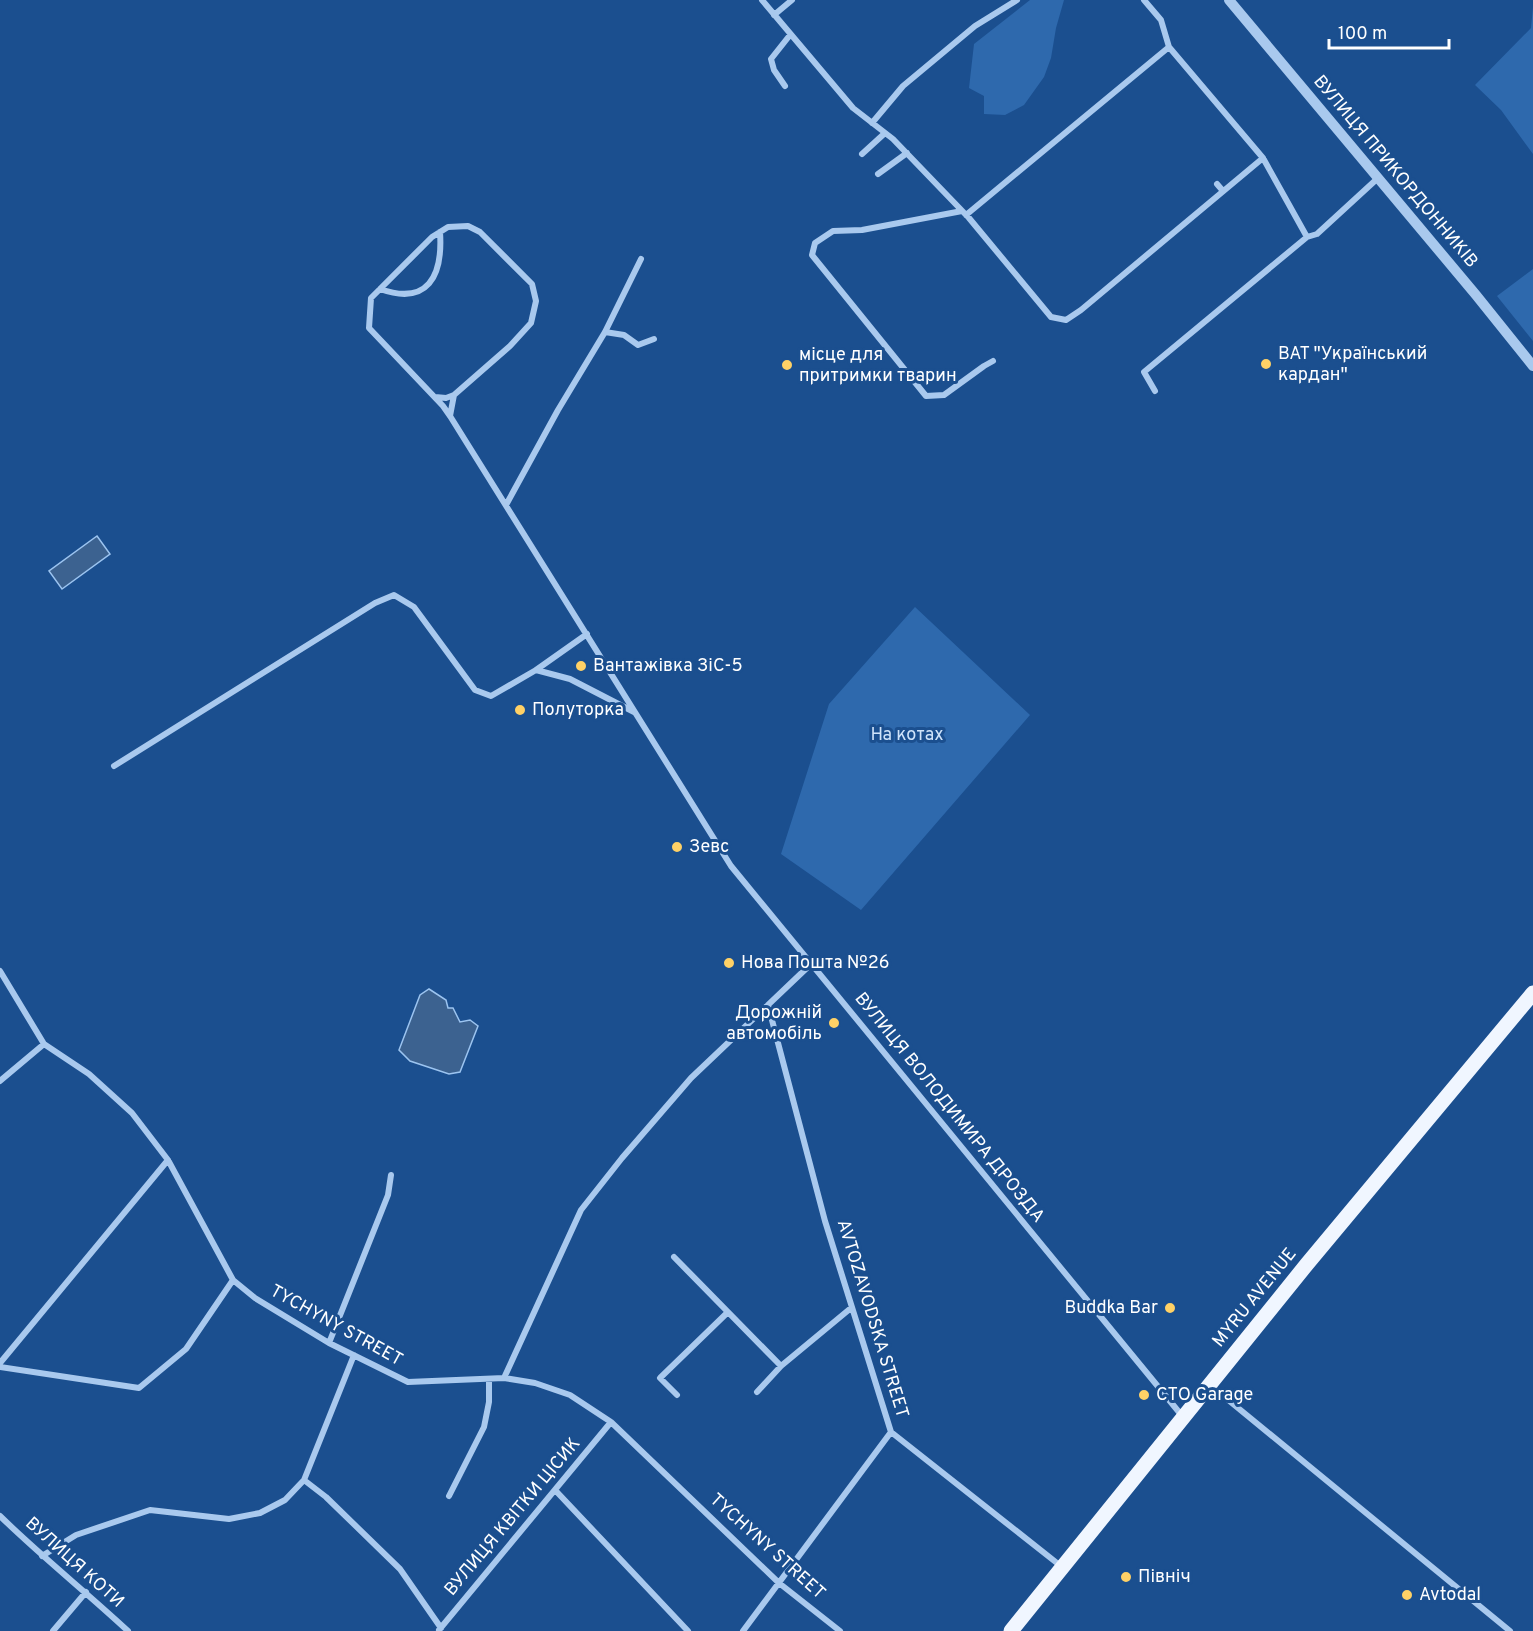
<svg xmlns="http://www.w3.org/2000/svg" width="1533" height="1631" viewBox="0 0 1533 1631" font-family="Overpass,sans-serif">
<style>
.green{fill:#2e69ad}
.water{fill:#3c6290;stroke:#9cc4f0;stroke-width:1.5}
.lines{fill:none;stroke-linecap:round;stroke-linejoin:round}
.minor{stroke:#a9c9ee;stroke-width:6}
.tertiary{stroke:#a9c9ee;stroke-width:10}
.primary{stroke:#f0f6ff;stroke-width:15}
.poi-dot{fill:#ffd166;stroke:#1b4f8f;stroke-width:2}
.labels{text-anchor:middle;dominant-baseline:central;stroke-width:6;stroke-linejoin:round;paint-order:stroke}
.street-label{font-size:18px;fill:#fff;stroke:#1b4f8f}
.poi-label{font-size:18px;fill:#fff;stroke:#1b4f8f;text-anchor:start}
.park-label{font-size:18px;fill:#cfe3fa;stroke:#1b4f8f}
</style>
<rect width="100%" height="100%" fill="#1b4f8f"/>
<path class="green" d="M1030,0H1064L1056,28L1051,58L1044,77L1024,105L1005,115L984,114V96L969,88L974,44Z
M1533,7V154L1501,110L1475,85L1531,28Z
M1533,269V341L1497,296Z
M915,607L1030,715L861,910L781,854L829,704Z"/>
<path class="water" d="M97,536L110,554L62,589L49,571Z
M429,989L446,1000L448,1008H453L460,1022L470,1020L478,1026L460,1072L449,1074L410,1061L399,1050L420,995Z"/>
<g class="lines">
<path class="minor" d="M762,0L853,108L893,139L969,218L1051,317L1066,320L1081,310L1263,158L1307,237L1317,234L1378,178
M1144,0L1161,20L1169,47
M774,15L792,0
M785,86L774,70L771,59L790,35
M872,123L903,86L975,26L1017,0
M862,154L885,133
M878,174L907,153
M1217,184L1223,191
M962,211L862,230L833,231L815,243L812,255L926,396L944,395L984,366L993,361
M966,215L1169,47L1263,158
M380,289C428,306 443,276 440,232
M605,332L624,335L638,345L654,339
M1155,391L1144,372L1307,237
M435,397L446,398L454,395
M450,416L454,395L510,346L531,323L536,301L532,284L480,232L468,226L448,227L432,237L371,298L369,328L443,406L450,416L731,866L1183,1417
M506,505L558,410L605,332L641,259
M536,670L570,679L634,712
M114,766L375,603L394,595L414,607L475,690L491,696L536,670L587,634
M0,971L44,1044L89,1074L132,1113L168,1160L233,1280L255,1298L329,1343L408,1382L504,1378L535,1383L570,1395L611,1422L779,1583L840,1631
M768,1005L825,1221L891,1432L1062,1567
M0,1081L44,1044
M674,1257L781,1366
M329,1343L388,1195L391,1175
M354,1355L304,1480L326,1497L400,1569L441,1628
M0,1363L168,1160
M0,1367L139,1388L186,1349L233,1280
M504,1378L581,1210L622,1158L691,1078L811,964
M1210,1385L1510,1631
M757,1392L781,1366L851,1308
M677,1395L660,1378L728,1312
M555,1490L688,1631
M449,1496L484,1427L489,1402V1379
M0,1516C41,1556 86,1592 128,1631
M42,1556L76,1535L150,1510L229,1519L260,1513L285,1500L304,1480
M439,1630L611,1422
M53,1631L86,1592
M743,1631L891,1432"/>
<path class="tertiary" d="M1229,0L1476,295L1533,366"/>
<path class="primary" d="M1011,1631L1307,1264L1533,993"/>
</g>
<g class="poi-dot">
<circle cx="1266" cy="364" r="6"/>
<circle cx="787" cy="365" r="6"/>
<circle cx="581" cy="666" r="6"/>
<circle cx="520" cy="710" r="6"/>
<circle cx="677" cy="847" r="6"/>
<circle cx="729" cy="963" r="6"/>
<circle cx="834" cy="1023" r="6"/>
<circle cx="1170" cy="1308" r="6"/>
<circle cx="1144" cy="1395" r="6"/>
<circle cx="1126" cy="1577" r="6"/>
<circle cx="1407" cy="1595" r="6"/>
</g>
<g class="labels">
<g class="street-label">
<text transform="translate(1395 172) rotate(50)">ВУЛИЦЯ ПРИКОРДОННИКІВ</text>
<text transform="translate(949 1108) rotate(51)">ВУЛИЦЯ ВОЛОДИМИРА ДРОЗДА</text>
<text transform="translate(1255 1298) rotate(-51)">MYRU AVENUE</text>
<text transform="translate(872 1319) rotate(73)">AVTOZAVODSKA STREET</text>
<text transform="translate(336 1326) rotate(29)">TYCHYNY STREET</text>
<text transform="translate(513 1517) rotate(-50)">ВУЛИЦЯ КВІТКИ ЦІСИК</text>
<text transform="translate(767 1547) rotate(42)">TYCHYNY STREET</text>
<text transform="translate(74 1563) rotate(42)">ВУЛИЦЯ КОТИ</text>
</g>
<g class="poi-label">
<text x="1278" y="354">ВАТ "Український<tspan x="1278" dy="21">кардан"</tspan></text>
<text x="799" y="355">місце для<tspan x="799" dy="21">притримки тварин</tspan></text>
<text x="593" y="666">Вантажівка ЗіС-5</text>
<text x="532" y="710">Полуторка</text>
<text x="689" y="847">Зевс</text>
<text x="741" y="963">Нова Пошта №26</text>
<text x="822" y="1013" text-anchor="end">Дорожній<tspan x="822" dy="21">автомобіль</tspan></text>
<text x="1158" y="1308" text-anchor="end">Buddka Bar</text>
<text x="1156" y="1395">СТО Garage</text>
<text x="1138" y="1577">Північ</text>
<text x="1419" y="1595">Avtodal</text>
</g>
<g class="park-label">
<text x="907" y="735">На котах</text>
</g>
</g>
<path d="M1329 39v9h120v-9" fill="none" stroke="#ffffff" stroke-width="3"/>
<text x="1338" y="39" font-size="18" fill="#ffffff" stroke="#1b4f8f" stroke-width="4.5" paint-order="stroke">100 m</text>
</svg>
